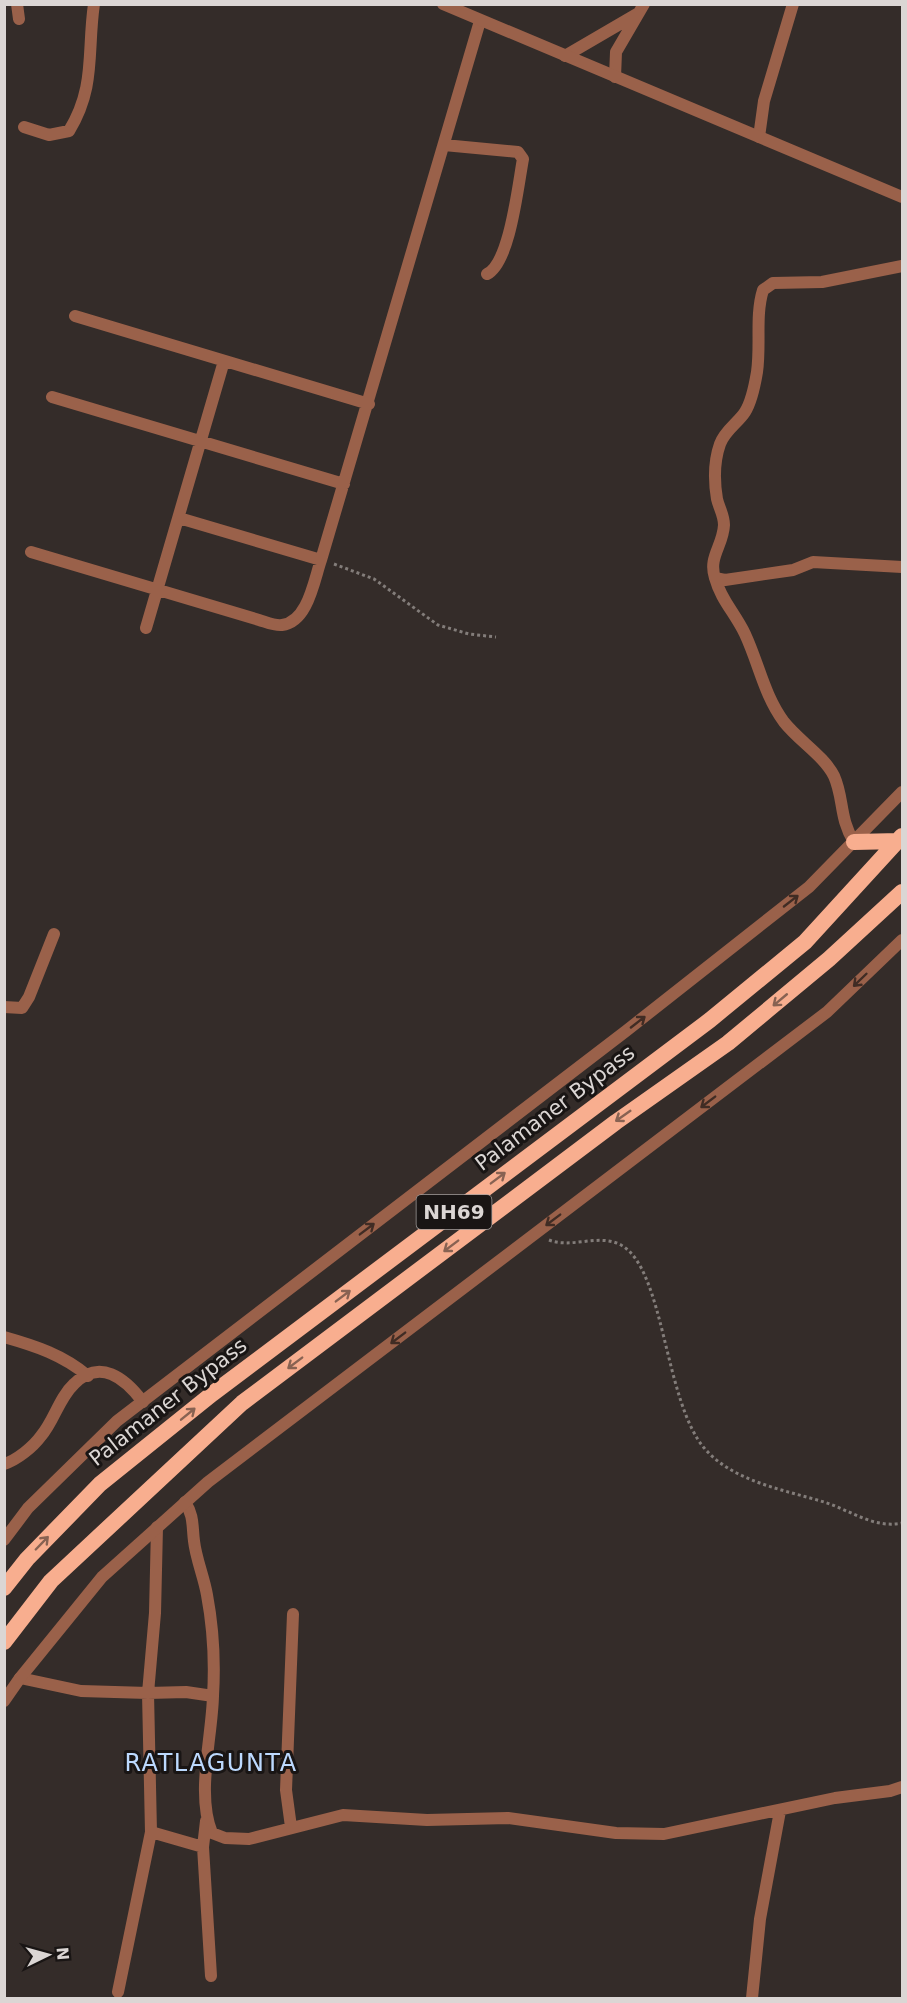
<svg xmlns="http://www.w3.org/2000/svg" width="907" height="2003" viewBox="0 0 907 2003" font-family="'DejaVu Sans',sans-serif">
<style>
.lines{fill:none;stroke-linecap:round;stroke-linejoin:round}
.path{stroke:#837d7a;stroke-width:3;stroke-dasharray:3 3;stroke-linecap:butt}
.minor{stroke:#9a614a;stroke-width:12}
.tertiary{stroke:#9a614a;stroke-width:12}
.trunk{stroke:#f8ae8f;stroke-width:16}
.oneway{stroke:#402c24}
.oneway2{stroke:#886252}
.labels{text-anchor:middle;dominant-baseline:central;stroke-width:6;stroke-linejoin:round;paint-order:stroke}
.shield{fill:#191514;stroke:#a19c9a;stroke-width:1.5}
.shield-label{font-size:20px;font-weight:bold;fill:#dbd6d4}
.street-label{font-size:21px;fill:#dbd6d4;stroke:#191514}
.quarter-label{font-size:24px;letter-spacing:1.5px;fill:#bcd9fe;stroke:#191514}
</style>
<rect width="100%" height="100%" fill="#342c29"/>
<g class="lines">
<path class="path" d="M334,564L374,579L438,625L469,634L496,637
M549,1240C571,1249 599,1233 621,1245C665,1269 664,1402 705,1449C734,1482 785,1490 824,1502C850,1510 874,1529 902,1523"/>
<path class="minor" d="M17,4L19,19
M565,56L637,14
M615,77L616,52L644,4
M24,127L49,135L69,131C96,87 87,52 94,4
M759,137L764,101L793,4
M444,145L518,152L523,159C518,185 510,263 487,274
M902,266L822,282L773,283L763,290C755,316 761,344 757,372C755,384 752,401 745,412C738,423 725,430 720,444C714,461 714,481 717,499C719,508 724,515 724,525C723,546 708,557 715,578L725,580L793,570L813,562L902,567
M75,316L369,404
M52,397L344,484
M179,518L321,560
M31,552L259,620C266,622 275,626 282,625C308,622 314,580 321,560L480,21
M715,578C721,600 735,613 745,634C759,664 764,695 784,722C799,741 824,756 834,776C844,798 839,818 854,842
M146,628L224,361
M4,1007L22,1008L29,997L54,934
M4,1337C36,1346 63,1355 88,1376
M4,1464C17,1460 33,1447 41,1436C54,1421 59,1398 74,1384C100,1358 125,1378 143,1402
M185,1502C194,1516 192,1525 194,1541C196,1559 204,1577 207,1595C213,1627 215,1663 213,1696C212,1737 196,1795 212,1833L225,1838L249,1839L343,1815L427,1820L508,1818L616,1833L664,1834L835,1798L890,1791L902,1787
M20,1678L81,1691L148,1693L155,1613L157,1527
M291,1827L286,1790L293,1614
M151,1832L203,1847L206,1821
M203,1847L211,1976
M118,1992L151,1832L148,1693L186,1692L213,1696
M752,1998L760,1919L780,1811"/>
<path class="tertiary" d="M443,4L902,197
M4,1540L28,1508L117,1421L626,1031L809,887L902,792
M4,1701L20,1678L102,1577L208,1482L827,1012L902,940"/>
<path class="trunk" d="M854,842L899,841
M4,1588L27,1559L100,1484L212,1394L710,1020L805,942L902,836
M4,1642L51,1581L242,1403L616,1122L728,1043L829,959L902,892"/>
</g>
<defs><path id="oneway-shaft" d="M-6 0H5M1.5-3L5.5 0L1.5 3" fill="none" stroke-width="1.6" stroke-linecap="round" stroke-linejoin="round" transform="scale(1.5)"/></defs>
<g class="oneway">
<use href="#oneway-shaft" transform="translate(791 901) rotate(-38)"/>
<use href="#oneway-shaft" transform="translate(860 980) rotate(136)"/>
<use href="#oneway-shaft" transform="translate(638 1022) rotate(-38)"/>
<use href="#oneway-shaft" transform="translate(708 1102) rotate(143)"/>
<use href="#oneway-shaft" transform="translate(553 1220) rotate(143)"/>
<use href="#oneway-shaft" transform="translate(367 1229) rotate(-37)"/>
<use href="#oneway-shaft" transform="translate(398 1338) rotate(143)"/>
</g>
<g class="oneway2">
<use href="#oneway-shaft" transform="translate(780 1000) rotate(140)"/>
<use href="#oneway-shaft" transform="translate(623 1116) rotate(145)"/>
<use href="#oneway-shaft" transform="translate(498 1178) rotate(-37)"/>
<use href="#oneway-shaft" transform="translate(451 1246) rotate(143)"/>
<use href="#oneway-shaft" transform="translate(343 1296) rotate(-37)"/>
<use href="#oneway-shaft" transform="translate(295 1363) rotate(143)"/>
<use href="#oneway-shaft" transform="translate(188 1414) rotate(-39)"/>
<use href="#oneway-shaft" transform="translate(42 1543) rotate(-46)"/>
</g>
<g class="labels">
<rect class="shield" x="416.5" y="1195" width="75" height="34" rx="4.5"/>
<g class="shield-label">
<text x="454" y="1212">NH69</text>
</g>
<g class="street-label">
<text transform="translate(555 1108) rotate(-37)">Palamaner Bypass</text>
<text transform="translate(168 1402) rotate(-38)">Palamaner Bypass</text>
</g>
<g class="quarter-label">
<text x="211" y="1763">RATLAGUNTA</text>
</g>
</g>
<rect width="907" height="2003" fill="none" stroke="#dbd6d4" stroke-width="12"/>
<g transform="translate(48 1955) rotate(85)" stroke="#191514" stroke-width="4.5" paint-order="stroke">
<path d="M0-4.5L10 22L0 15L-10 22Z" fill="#dbd6d4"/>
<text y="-9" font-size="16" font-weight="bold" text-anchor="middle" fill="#dbd6d4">N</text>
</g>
</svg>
